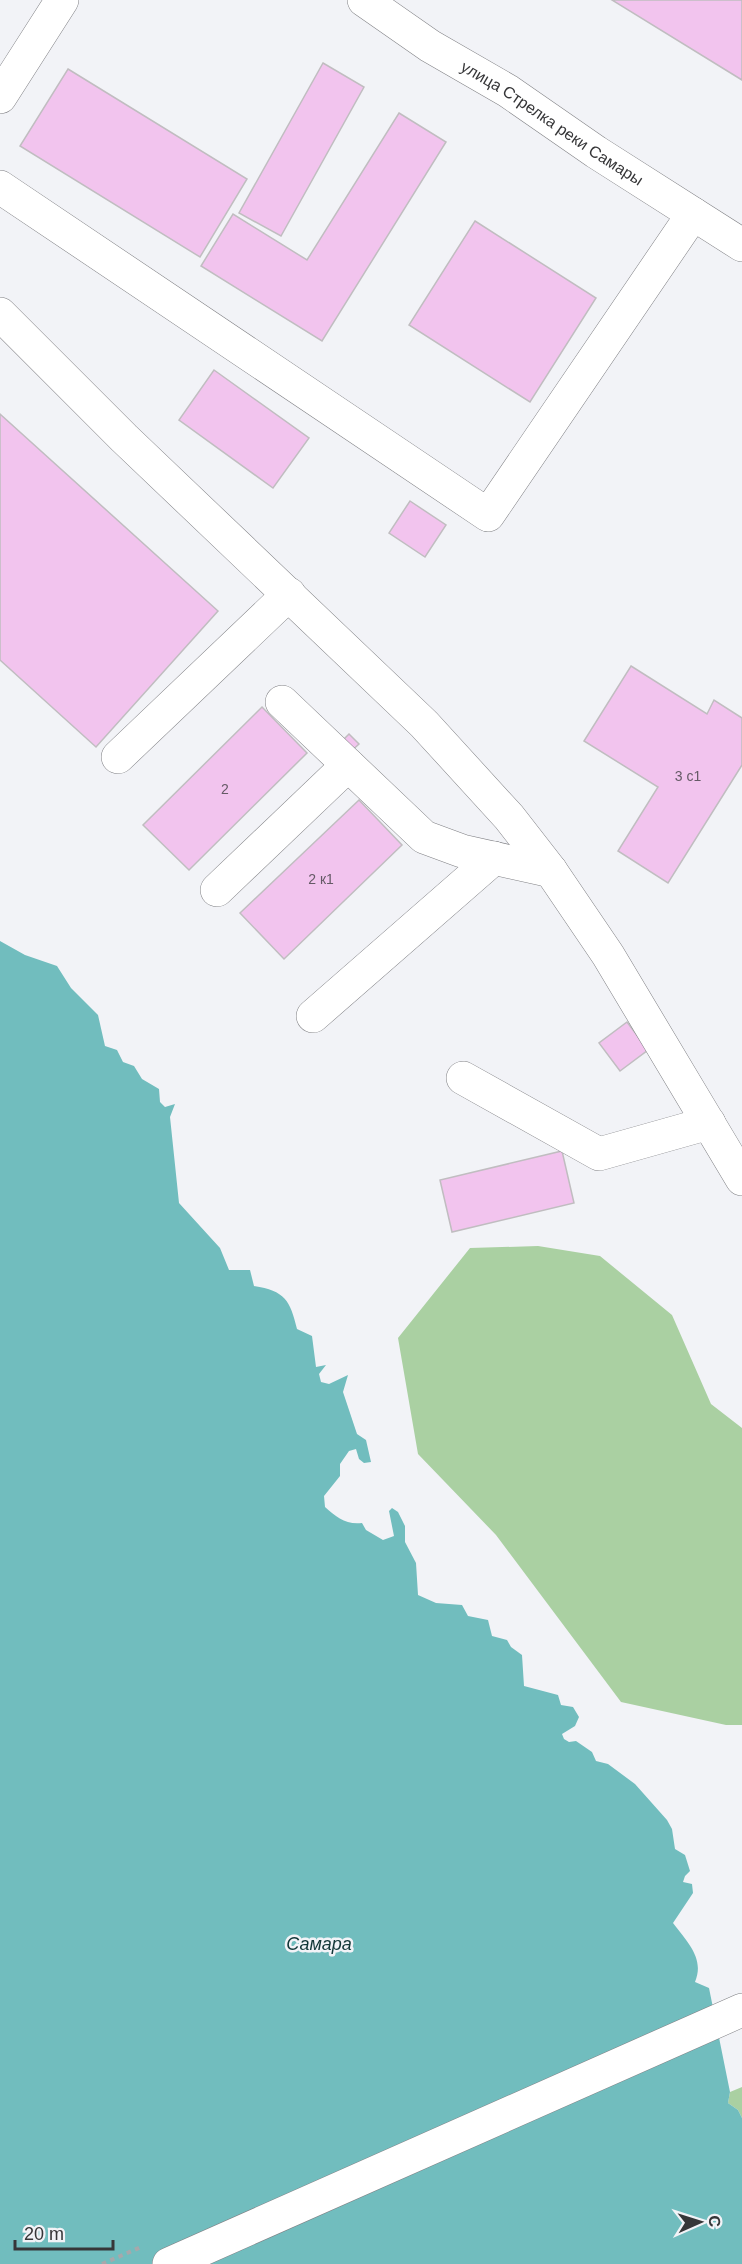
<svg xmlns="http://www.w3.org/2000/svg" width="742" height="2264" viewBox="0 0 742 2264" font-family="Helvetica,sans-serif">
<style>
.forest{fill:#aad0a2}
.water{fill:#71bdbe}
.building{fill:#f2c4ee;stroke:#c0bdc0;stroke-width:1.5}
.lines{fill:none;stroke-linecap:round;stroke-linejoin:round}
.minor-casing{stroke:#808185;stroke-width:34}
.major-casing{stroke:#808185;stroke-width:34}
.path{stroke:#a7a8ab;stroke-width:4;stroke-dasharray:4.5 4.5;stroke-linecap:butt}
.minor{stroke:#fff;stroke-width:33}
.major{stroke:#fff;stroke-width:33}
.labels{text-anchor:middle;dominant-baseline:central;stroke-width:5;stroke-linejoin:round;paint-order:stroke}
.number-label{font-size:14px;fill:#655a66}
.street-label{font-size:16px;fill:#363638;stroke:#f2f3f7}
.water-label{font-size:18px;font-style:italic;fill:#123738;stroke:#f2f3f7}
</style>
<rect width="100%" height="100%" fill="#f2f3f7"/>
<path class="forest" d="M538,1246L600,1256L672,1315L711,1404L742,1428V1725H726L621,1702L496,1535L418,1454L398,1338L470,1248Z
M742,2087V2118L738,2110L728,2103L730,2092Z"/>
<path class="water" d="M0,941L25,955L57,966L71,988L98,1015L105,1046L117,1050L123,1062L134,1066L142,1079L159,1089L160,1102L165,1107L175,1104L170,1117L179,1203L220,1248L229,1270H250L254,1286C285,1291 290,1300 297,1329L312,1336L316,1367L326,1365L319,1374L321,1382L329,1384L348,1375L343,1392L357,1434L366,1440L371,1462L364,1463L359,1459L356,1449L349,1451L340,1464V1476L324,1496L325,1507C336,1517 346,1525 362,1523L366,1530L383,1540L394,1536L389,1511L392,1508L398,1512L405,1526V1542L416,1563L418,1595L436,1603L462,1605L468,1616L488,1620L492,1636L507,1640L511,1647L522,1655L524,1686L558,1695L561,1705L573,1707L579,1717L575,1726L562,1734L564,1739L569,1742L576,1741L592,1752L596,1761L608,1764L635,1784L667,1820L672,1829L675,1849L685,1855L690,1871L685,1876L683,1882L692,1884L693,1893L673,1923C687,1942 705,1958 695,1982L709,1988L730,2092L728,2103L738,2110L742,2118V2264H0Z"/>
<path class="building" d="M612,0H742V80Z
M323,63L364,87L281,236L239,213Z
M68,69L247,179L200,257L20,146Z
M399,113L446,142L322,341L201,266L233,214L307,260Z
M475,221L596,298L530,402L409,325Z
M214,370L309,438L273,488L179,420Z
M0,414L218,611L96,747L0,660Z
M410,501L446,525L425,557L389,533Z
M631,666L707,714L714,700L742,718V765L668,883L618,851L658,787L584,741Z
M262,707L307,753L189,870L143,825Z
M349,734L359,744L347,755L338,745Z
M359,800L402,845L284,959L240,913Z
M627,1022L648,1050L620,1071L599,1043Z
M562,1151L574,1203L452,1232L440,1180Z"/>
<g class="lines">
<g class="minor-casing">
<g id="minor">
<path id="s1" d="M364,0L430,46L508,91L596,152L742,245"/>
<path d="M0,97L62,0"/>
<path d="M0,187L488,515L693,214"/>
<path d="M0,314L124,438L424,724L509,817L551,871L608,955L742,1179"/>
<path d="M282,702L424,837L462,851L551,871"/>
<path d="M118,757L289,594"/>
<path d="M217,890L348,765"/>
<path d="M313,1016L494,858"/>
<path d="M463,1078L599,1154L709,1123"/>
</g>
</g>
<g class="major-casing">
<path id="major" d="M169,2264L742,2010"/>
</g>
<path class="path" d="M102,2264L141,2247"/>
<use href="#minor" class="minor"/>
<use href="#major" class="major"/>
</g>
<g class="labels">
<g class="number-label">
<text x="688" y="776">3 с1</text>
<text x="225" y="789">2</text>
<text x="321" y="879">2 к1</text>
</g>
<g class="street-label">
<text stroke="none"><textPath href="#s1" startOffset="225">улица Стрелка реки Самары</textPath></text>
</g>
<g class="water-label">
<text x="319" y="1944">Самара</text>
</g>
</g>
<g transform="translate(700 2222) rotate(87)" stroke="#f2f3f7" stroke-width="4.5" paint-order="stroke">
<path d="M0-4.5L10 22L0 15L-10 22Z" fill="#363638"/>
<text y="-9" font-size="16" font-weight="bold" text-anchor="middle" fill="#363638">С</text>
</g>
<path d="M15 2240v9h98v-9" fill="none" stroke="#363638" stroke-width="3"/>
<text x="24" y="2240" font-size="18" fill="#363638" stroke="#f2f3f7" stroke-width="4.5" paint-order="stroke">20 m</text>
</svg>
